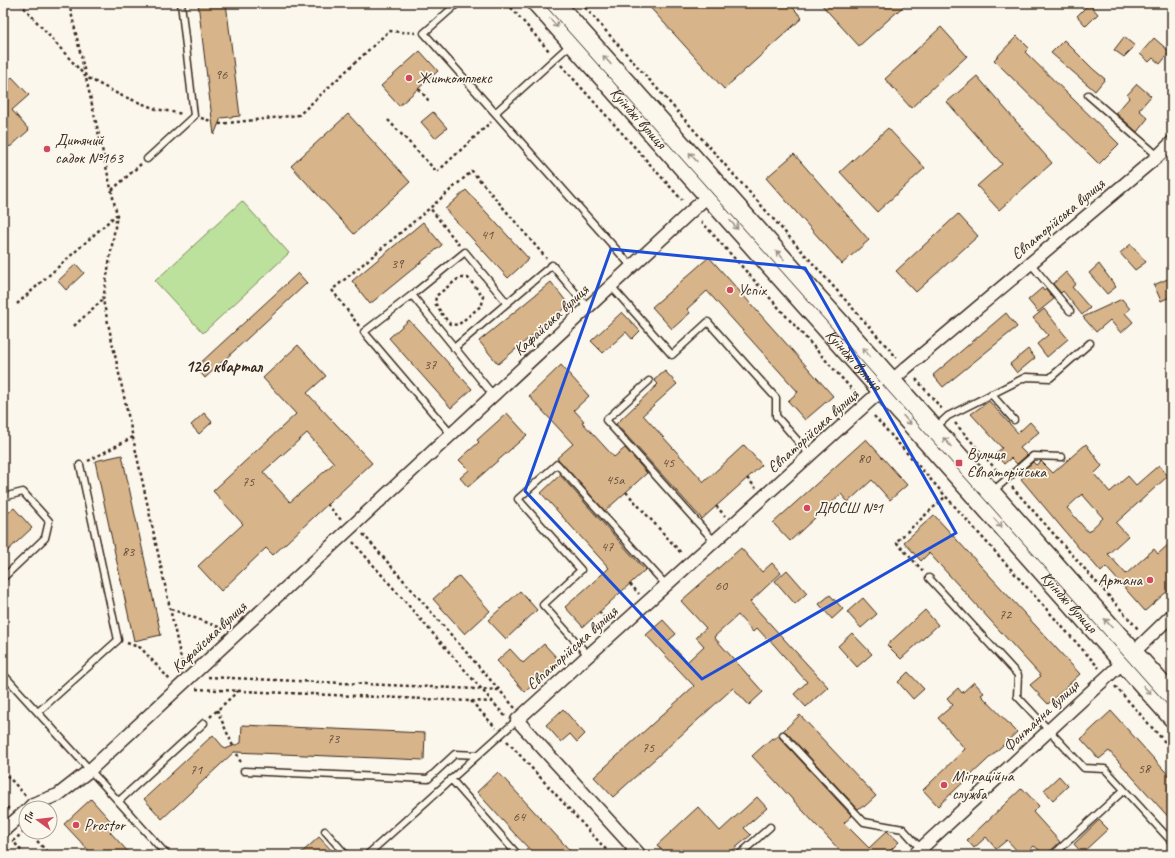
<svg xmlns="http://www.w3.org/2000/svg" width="1175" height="858" viewBox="0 0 1175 858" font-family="Caveat,sans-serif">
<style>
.green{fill:#bce19c;stroke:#7c865d}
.building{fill:#d7b489;stroke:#3b2a1e;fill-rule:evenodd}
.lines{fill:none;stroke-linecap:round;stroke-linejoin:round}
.service-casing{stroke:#3b2a1e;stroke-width:9}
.minor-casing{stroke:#3b2a1e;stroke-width:15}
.secondary-casing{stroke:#3b2a1e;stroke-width:20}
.path{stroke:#3b2a1e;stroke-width:2.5;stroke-dasharray:3 3;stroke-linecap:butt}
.service{stroke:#fbf7ec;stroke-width:6}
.minor{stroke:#fbf7ec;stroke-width:12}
.secondary{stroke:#fbf7ec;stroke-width:17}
.tram{stroke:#3b2a1e;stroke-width:1}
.oneway{stroke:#9b9085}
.marked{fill:none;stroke:#1d4ed8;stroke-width:3;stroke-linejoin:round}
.poi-dot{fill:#d1495b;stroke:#fbf7ec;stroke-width:1.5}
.labels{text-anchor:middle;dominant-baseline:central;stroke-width:3.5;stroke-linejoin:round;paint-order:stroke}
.number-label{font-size:14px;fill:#624c39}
.poi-label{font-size:16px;fill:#3b2a1e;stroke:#fbf7ec;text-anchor:start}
.street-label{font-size:16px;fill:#3b2a1e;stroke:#fbf7ec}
.neighbourhood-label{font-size:17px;font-weight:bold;fill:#3b2a1e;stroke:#fbf7ec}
</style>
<rect width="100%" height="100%" fill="#fbf7ec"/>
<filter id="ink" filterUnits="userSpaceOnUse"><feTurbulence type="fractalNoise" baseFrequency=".025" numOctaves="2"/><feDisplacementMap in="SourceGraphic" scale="8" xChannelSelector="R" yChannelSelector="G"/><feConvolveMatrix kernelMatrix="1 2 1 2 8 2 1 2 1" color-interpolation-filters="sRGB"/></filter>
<g filter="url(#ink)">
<path class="green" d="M242,201L289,253L203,333L155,281Z"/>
<path class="building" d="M198,3H226L240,116L221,118L214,135Z
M646,3H789L802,18L724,89Z
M820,3H907L859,46Z
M1089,4L1098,14L1086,26L1077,16Z
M941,27L967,56L911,108L885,79Z
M1017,36L1029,48L1025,52L1119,144L1099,164L994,60Z
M1124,37L1135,46L1124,57L1114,50Z
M1154,38L1170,52L1160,64L1153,58L1149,62L1140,54Z
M1064,40L1093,69L1105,79L1095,91L1051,53Z
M420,51L438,71L399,106L381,86Z
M977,76L1052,163L999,210L977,186L1002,164L947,102Z
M12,77L29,95L12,110L29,130L10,147L3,139V85Z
M1137,84L1151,96L1139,110L1148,118L1137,132L1116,113L1130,97L1127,95Z
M433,112L447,128L435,138L421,122Z
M348,114L410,182L354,234L291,166Z
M888,128L925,168L877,212L840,172Z
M794,154L869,240L842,264L766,178Z
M466,190L529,259L508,278L445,209Z
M958,214L978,236L916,292L896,271Z
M423,222L442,245L370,304L352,281Z
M1131,244L1146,262L1135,270L1120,253Z
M709,257L833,396L805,420L788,401L798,392L707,291L687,309L690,313L672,329L652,307Z
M76,264L84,273L66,290L58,281Z
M1099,264L1116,287L1107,294L1089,273Z
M1066,272L1076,284L1072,287L1090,308L1082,315L1063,291L1061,293L1053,284Z
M298,273L307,283L205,378L196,367Z
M1172,277V296L1161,301L1154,285Z
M551,282L569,305L498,364L479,341Z
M1042,288L1044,291L1046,289L1054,299L1038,312L1028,300Z
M1122,299L1130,309L1125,313L1133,322L1121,333L1110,320L1096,332L1083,317Z
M1044,309L1068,339L1047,357L1037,344L1048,335L1033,318Z
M622,312L640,331L632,339L626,332L603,353L591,341Z
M1006,313L1017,327L943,387L933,375Z
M409,320L472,389L451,408L389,338Z
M298,345L326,376L307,393L372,463L273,555L266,548L221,591L198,566L243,524L213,491L296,414L263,378ZM307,433L334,463L290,502L263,472Z
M1028,349L1035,358L1017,373L1010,364Z
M561,365L589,396L574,410L584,421L582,422L614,457L625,448L647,473L605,511L557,458L573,444L529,396Z
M665,371L677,384L643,415L704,482L744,445L762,465L702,519L616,424L658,384L654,380Z
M989,401L1018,433L1030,422L1039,432L1020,448L1027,455L1017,464L1011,458L1004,464L995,454L1002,448L971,414Z
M204,413L212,422L199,434L191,425Z
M507,413L527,435L468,487L460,478L469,470L459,460L479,442L477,440Z
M866,439L907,485L890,500L872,480L848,502L841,494L790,541L773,523Z
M1086,444L1102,466L1094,474L1110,492L1128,476L1136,485L1159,465L1168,476L1116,523L1128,536L1108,554L1126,574L1154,549L1158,554L1172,541V587L1145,611L1106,567L1101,572L1084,552L1083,553L1021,479L1026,474L1023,471L1033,462L1036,465L1041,461L1053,473ZM1082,494L1103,518L1088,532L1067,508Z
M122,455L161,635L134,641L95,461Z
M560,475L645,570L583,627L565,607L609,568L541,493Z
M14,508L32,528L3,555V517Z
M934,515L1080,674L1048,704L1030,685L1041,676L929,553L921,561L904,542Z
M741,548L762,572L772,563L781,573L750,602L828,687L806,707L794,694L807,682L768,638L767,639L757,628L753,632L738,615L714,637L763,692L749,705L733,688L613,797L594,777L694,686L646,635L663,620L676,634L668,641L687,662L704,646L696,637L706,628L681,601Z
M787,570L807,593L795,604L775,581Z
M459,576L490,611L465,634L433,599Z
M520,591L537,610L506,639L488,620Z
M830,595L843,609L832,619L819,604Z
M863,598L877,614L861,628L847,612Z
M925,610L938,625L901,659L887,645Z
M852,633L872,654L857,667L838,646Z
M544,644L559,660L525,692L497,661L510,649L523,663Z
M908,672L924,689L913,699L898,682Z
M974,682L984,693L981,695L1017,732L938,806L923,790L965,749L938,718L953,705L947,698L958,688L962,693Z
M563,709L585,734L577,742L570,734L561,742L546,725Z
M1111,711L1172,779V821L1109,751L1099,759L1081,739Z
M800,715L876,796L864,807L862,806L858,809L786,732L783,731Z
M242,725L425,733L424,760L234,752L162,819L144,799L213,735L225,749L241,743Z
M779,735L780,738L852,816L844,823L869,848L887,831L899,842L886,855H844L752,756L772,738L774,739Z
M498,772L574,855H535L512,831L477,792Z
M1059,776L1068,786L1053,800L1044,790Z
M1022,788L1039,806L1033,812L1060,842L1046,855L1034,846L1024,855H1021L1007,840L996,849L986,837L974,848L967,840Z
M757,797L767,808L744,828L751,835L727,855H666L657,845L698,807L720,831Z
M91,799L116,827L110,832L131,855H93L64,824Z
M1099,820L1108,829L1082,853L1074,844Z
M319,837L336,855H299Z"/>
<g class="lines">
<g class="service-casing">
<path id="service" d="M458,3L424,33L632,267
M1088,95L1158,156
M495,113L571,44
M147,159L194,116L181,3
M1031,264L1070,311
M611,286L672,355L708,322L776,398V416L810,455
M412,295L364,332L451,434
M454,348L552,265L588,308
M649,381L606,420L714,541
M991,394L1014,420
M493,395L412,295L465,252L507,303
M935,428L948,416L1026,377L1050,378L1090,343
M992,492L1033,456L1062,457
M3,497L23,492L49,521L45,538L3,578
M929,578L1018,675L1017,696L1084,768L1105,769L1172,842
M588,655L543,605L581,570L518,499L557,464L666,585
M3,674L167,855
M38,712L118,640L80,465
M783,735L864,822L903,829L921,849
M244,771L428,779L455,754L478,755
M451,779L518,855
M119,801L204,723
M325,831L346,855
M367,855L517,720
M626,855L634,848
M739,855L770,827
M1053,855L1124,790"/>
</g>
<g class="minor-casing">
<path id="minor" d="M29,808L33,804L58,795L90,770L713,191
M3,831L26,811
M640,855L517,720L906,368L1158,156L1172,142
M914,855L1134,652L1172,615"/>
</g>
<g class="secondary-casing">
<g id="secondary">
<path id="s1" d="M536,3L1172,718"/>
<path d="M556,3L1172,695"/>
</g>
</g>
<path class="path" d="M20,3L86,77L120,95L156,109L183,114
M69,3L117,215L103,300L183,668
M507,3L550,52
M581,3L897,358
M561,65L682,200
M419,89L429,101
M201,118L211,121
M388,120L437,172L491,122
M219,124L299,115L389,31L416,33
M112,190L141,164
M701,221L856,394
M459,245L430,208L472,171L546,258
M17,304L116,215
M441,315L442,314L450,324L458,325L482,305L483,296L468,278H459L436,296L435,303L442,314
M74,326L102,300
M359,326L332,290L430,208
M916,379L942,409
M874,416L1099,668
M955,423L1000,474
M88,461L133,437
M747,478L756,488
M1012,487L1139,630
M626,492L682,554
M327,504L342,521
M716,506L725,516
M363,534L515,708
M353,542L505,716
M923,571L896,542L946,496
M630,584L639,594
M171,609L224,629
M599,612L608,622
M127,643L141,648L170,680
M208,677L499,690
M1115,688L1116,687L1172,750
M196,689L493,702
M471,701L496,728
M217,710L233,746
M210,717L238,691
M507,741L611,855
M237,754L241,763
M3,771L25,795
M3,803L8,808L3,812
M29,832L50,855
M25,855L13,841L26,830"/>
<use href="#service" class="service"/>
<use href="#minor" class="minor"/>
<use href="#secondary" class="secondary"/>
<path class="tram" d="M543,3L1172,710"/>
</g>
<defs><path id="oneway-shaft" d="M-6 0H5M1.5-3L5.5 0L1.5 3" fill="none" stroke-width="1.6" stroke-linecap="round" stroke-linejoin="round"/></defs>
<g class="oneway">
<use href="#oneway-shaft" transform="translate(554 23) rotate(48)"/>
<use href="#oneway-shaft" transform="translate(607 60) rotate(-132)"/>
<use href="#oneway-shaft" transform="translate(693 157) rotate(-132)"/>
<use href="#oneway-shaft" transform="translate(734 225) rotate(48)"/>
<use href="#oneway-shaft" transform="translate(780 255) rotate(-132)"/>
<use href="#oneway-shaft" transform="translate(866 352) rotate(-132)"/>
<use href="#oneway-shaft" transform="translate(907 420) rotate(48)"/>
<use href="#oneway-shaft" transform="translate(947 442) rotate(-132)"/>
<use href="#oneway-shaft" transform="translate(998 523) rotate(48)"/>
<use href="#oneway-shaft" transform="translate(1108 623) rotate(-132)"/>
<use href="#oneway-shaft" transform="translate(1147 690) rotate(48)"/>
</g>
</g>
<path class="marked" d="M611,249L805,268L956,533L702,679L525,491Z"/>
<g class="poi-dot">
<circle cx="409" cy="78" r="4"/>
<circle cx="47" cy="149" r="4"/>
<circle cx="730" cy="290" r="4"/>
<rect x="955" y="459" width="8" height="8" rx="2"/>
<circle cx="807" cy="508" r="4"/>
<circle cx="1150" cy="580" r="4"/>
<circle cx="944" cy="785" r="4"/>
<circle cx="76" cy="825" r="4"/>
</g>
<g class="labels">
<g class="number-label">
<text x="221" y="74">96</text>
<text x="487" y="234">41</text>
<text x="397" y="263">39</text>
<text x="430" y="364">37</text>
<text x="864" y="458">80</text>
<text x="668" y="462">45</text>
<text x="615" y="479">45а</text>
<text x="248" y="481">75</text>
<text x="607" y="546">47</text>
<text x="128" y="551">83</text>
<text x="721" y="585">60</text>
<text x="1005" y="614">72</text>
<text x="333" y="738">73</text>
<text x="648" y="747">75</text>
<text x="1144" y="768">58</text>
<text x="196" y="769">71</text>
<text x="519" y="816">64</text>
</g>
<g class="poi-label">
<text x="417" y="78">Житкомплекс</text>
<text x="55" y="140">Дитячий<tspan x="55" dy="18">садок №163</tspan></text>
<text x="738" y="290">Успіх</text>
<text x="967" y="454">Вулиця<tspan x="967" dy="18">Євпаторійська</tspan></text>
<text x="815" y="508">ДЮСШ №1</text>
<text x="1142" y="580" text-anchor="end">Артана</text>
<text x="952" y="776">Міграційна<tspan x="952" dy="18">служба</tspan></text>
<text x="84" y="825">Prostor</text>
</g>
<g class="street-label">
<text stroke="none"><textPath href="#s1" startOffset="154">Куїнджі вулиця</textPath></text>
<text transform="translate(1058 219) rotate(-40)">Євпаторійська вулиця</text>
<text transform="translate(551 320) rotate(-43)">Кафайська вулиця</text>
<text stroke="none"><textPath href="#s1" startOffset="478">Куїнджі вулиця</textPath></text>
<text transform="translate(813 431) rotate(-42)">Євпаторійська вулиця</text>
<text stroke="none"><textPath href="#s1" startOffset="802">Куїнджі вулиця</textPath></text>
<text transform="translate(209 637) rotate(-43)">Кафайська вулиця</text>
<text transform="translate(572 648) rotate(-42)">Євпаторійська вулиця</text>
<text transform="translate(1041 716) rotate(-43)">Фонтанна вулиця</text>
</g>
<g class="neighbourhood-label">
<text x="224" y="366">126 квартал</text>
</g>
</g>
<rect width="1175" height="858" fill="none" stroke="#fbf7ec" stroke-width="16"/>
<rect x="8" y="8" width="1159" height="842" fill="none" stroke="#3b2a1e" stroke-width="1.5" filter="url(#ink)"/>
<g transform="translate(38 820) rotate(285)"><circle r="19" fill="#fbf7ec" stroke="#aea59a"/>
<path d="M0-3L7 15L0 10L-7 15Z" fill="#d1495b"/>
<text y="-6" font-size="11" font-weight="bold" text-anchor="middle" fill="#3b2a1e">Пн</text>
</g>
</svg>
